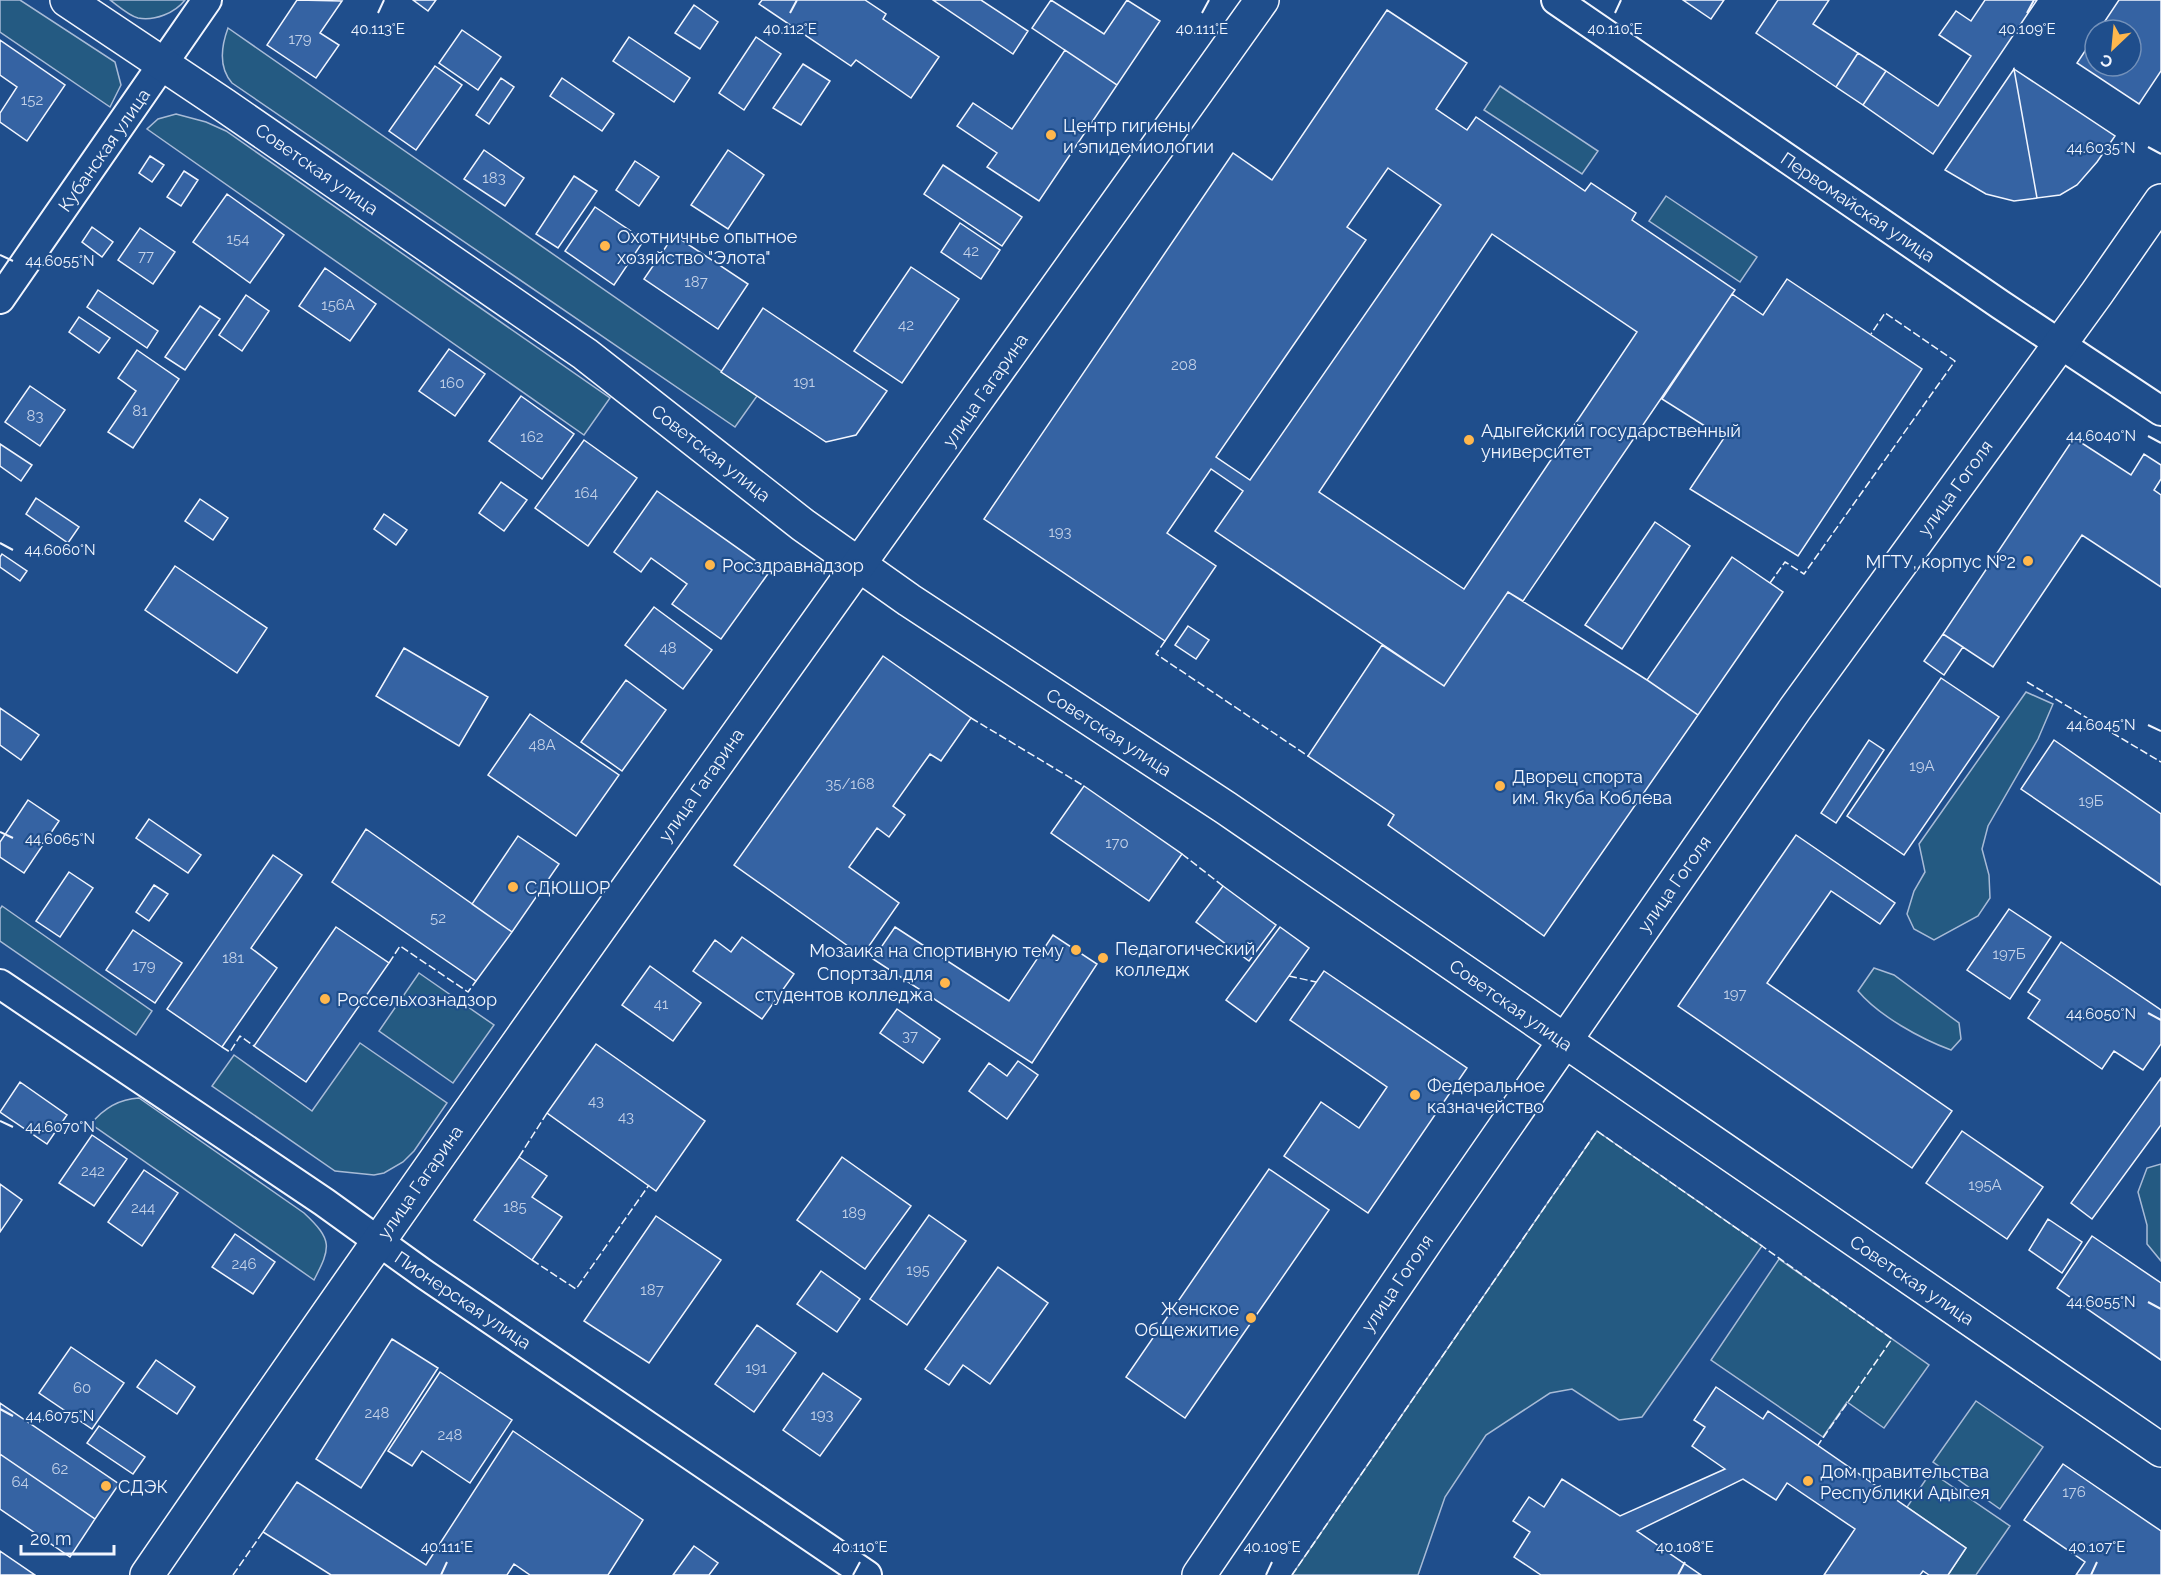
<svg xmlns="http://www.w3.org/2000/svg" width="2161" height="1575" viewBox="0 0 2161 1575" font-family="Raleway,sans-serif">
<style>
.green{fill:#245a82;stroke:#a8bbd7;stroke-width:1.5}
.building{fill:#3563a3;stroke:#f2f6ff;stroke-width:1.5;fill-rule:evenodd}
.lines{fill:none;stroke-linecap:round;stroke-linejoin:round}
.street-casing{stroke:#f2f6ff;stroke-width:32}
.secondary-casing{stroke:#f2f6ff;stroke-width:36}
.primary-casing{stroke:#f2f6ff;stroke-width:36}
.street{stroke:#1f4e8c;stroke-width:28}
.secondary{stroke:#1f4e8c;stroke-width:33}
.primary{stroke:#1f4e8c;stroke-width:33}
.fence{stroke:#f2f6ff;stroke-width:1.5;stroke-dasharray:8 3;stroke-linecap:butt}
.ticks{fill:none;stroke:#f2f6ff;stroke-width:2}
.poi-dot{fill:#ffb74d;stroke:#1f4e8c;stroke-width:2}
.labels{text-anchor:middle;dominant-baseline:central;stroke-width:4.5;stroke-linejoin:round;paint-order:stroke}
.number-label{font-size:15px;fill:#c3d1e8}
.poi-label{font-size:18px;fill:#f2f6ff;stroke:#1f4e8c;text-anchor:start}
.street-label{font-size:18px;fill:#f2f6ff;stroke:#1f4e8c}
.ticks-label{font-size:15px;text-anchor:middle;fill:#f2f6ff;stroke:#1f4e8c;stroke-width:4.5;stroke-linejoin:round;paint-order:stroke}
</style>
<rect width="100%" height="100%" fill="#1f4e8c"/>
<path class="green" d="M0,0H20L115,62L121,85L110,107L0,32Z
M110,0H185C175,13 155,21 138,18C129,16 117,5 110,0Z
M228,28L757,396L735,427L232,83C218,67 221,47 228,28Z
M1500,86L1598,151L1582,174L1484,110Z
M176,114L206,122L226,131L610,398L584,435L147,129L158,119Z
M1666,196L1757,257L1740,282L1649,221Z
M2026,692L2053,704L2038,739L1988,826L1982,849L1989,875L1990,898L1978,916L1934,940L1914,929L1907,914L1914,891L1925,872L1919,844Z
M2,906L152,1011L136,1035L0,941V909Z
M1874,968L1894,975L1959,1023L1961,1039L1951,1050C1921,1039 1879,1016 1858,991Z
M419,973L494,1025L453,1083L379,1031Z
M360,1043L447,1103L414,1151L403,1162L384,1173L374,1175L335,1171L212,1086L234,1055L312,1111Z
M139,1098L304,1213C333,1240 331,1247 314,1280L91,1124C103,1109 120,1099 139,1098Z
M1597,1131L1762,1246L1642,1417L1619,1420L1572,1389L1550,1393L1486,1435L1445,1497L1418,1575H1292Z
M2161,1164V1261L2147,1244V1225L2138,1192L2147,1168Z
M1779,1259L1929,1365L1884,1428L1847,1402L1823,1437L1711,1360Z
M1976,1401L2043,1447L2000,1509L1933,1462Z
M1931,1472L2010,1526L1976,1575H1948L1966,1548L1907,1507Z"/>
<path class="building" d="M297,0L342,1L320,33L339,45L316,78L267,45Z
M413,0H436L428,11Z
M762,0H865L886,14L883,19L939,57L911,98L856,60L851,66L759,4Z
M933,0H981L1028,31L1013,54Z
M1051,0L1104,34L1127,0L1160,21L1117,85L1032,28Z
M1683,0H1724L1711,19Z
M1778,0H1829L1813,24L1858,53L1836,87L1756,33Z
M1985,0H2037L1933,154L1863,105L1886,71L1938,106L1971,56L1939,35L1956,11L1971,21Z
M2119,0H2161V71L2139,104L2077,63L2095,36V66H2131V30H2099Z
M694,5L718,22L700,49L675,33Z
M1387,10L1467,63L1436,109L1467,130L1476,117L1585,191L1591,183L1636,213L1632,220L1735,290L1523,601L1508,592L1444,686L1215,531L1243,491L1211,469L1167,533L1216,566L1165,641L984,519L1233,153L1272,180ZM1388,168L1441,205L1250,480L1216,457L1366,240L1347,227ZM1492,234L1637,332L1464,589L1319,492Z
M462,30L501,57L478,90L439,63Z
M629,37L690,78L674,102L613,61Z
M756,37L781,54L744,110L719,93Z
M0,40L65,85L27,141L0,122V113L17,87L0,75Z
M1065,50L1117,85L1039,201L987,167L997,153L957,126L973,103L1012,129Z
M1858,53L1886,71L1863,105L1836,87Z
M803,64L830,81L801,125L773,108Z
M435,66L462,85L416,150L389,131Z
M2014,69L2037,198L2014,201L1986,194L1945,170Z
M2014,69L2115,136L2097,162L2077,185L2060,195L2037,198Z
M501,78L514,87L489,124L476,115Z
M562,78L614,114L602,131L550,96Z
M484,150L524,178L505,206L464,179Z
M728,150L764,175L728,229L691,205Z
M150,156L164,165L152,182L139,173Z
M635,161L659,177L639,206L616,190Z
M943,165L1022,217L1002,246L924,194Z
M184,171L198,180L181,206L167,197Z
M574,176L597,191L558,248L536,234Z
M227,194L284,235L250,283L193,242Z
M595,207L644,240L614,285L565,251Z
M960,223L1000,250L981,279L941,252Z
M92,227L113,242L102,257L82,242Z
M140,228L175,252L153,284L118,260Z
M674,235L748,284L718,329L644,279Z
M911,267L959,299L902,383L854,351Z
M325,268L376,304L350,341L299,306Z
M1787,279L1922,369L1798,556L1690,489L1724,438L1662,399L1732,294L1763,315Z
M98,290L158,331L147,348L87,307Z
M246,295L269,311L242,351L219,335Z
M200,306L220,319L185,370L165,357Z
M763,308L887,391L856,435L826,442L721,372Z
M79,317L110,338L99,353L69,332Z
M449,349L485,374L455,416L419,391Z
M137,350L179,379L133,448L108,432L136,391L118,378Z
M30,386L65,410L40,446L5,422Z
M521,396L574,434L542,479L489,441Z
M2074,438L2131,475L2144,454L2161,465V479L2154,490L2161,495V587L2082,535L1993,667L1943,634Z
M584,440L637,478L588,546L535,508Z
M0,444L32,465L21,481L0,466Z
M501,482L527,500L504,531L479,513Z
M657,491L770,571L721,639L672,604L687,584L651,558L641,572L614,552Z
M36,498L79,527L68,543L26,514Z
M200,499L228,518L213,540L185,521Z
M384,514L407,530L396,545L374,529Z
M1655,522L1690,546L1622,649L1585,625Z
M2,554L27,571L20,581L0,567V557Z
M1732,557L1783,592L1698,715L1647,680Z
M175,566L267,628L237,673L145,610Z
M1508,592L1647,680L1698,715L1544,936L1388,825L1394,815L1308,756L1382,645L1444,686Z
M654,607L712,650L683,689L625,645Z
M1188,626L1209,640L1196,659L1175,645Z
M1943,634L1963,647L1944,675L1924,661Z
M404,648L488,697L459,746L376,696Z
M883,656L971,718L941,761L930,754L893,806L905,815L889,837L877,828L849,867L899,903L862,956L734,865Z
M1941,678L1999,717L1904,855L1847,816Z
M626,680L666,710L622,771L581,742Z
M0,708L39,735L21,760L0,745Z
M530,714L619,775L576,836L488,775Z
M1869,740L1884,750L1836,823L1821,813Z
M2054,740L2161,814V885L2021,789Z
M1084,786L1182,854L1149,901L1051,833Z
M28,800L59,821L24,873L0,857V842Z
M149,819L201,855L188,873L136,838Z
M366,829L512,932L476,981L332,882Z
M1796,835L1895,903L1880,924L1831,891L1767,983L1952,1111L1912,1168L1678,1006Z
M518,836L559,864L512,932L472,904Z
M273,855L302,875L251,948L277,968L222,1047L167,1009Z
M69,872L93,888L60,937L36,921Z
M154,885L168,894L149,921L136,912Z
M1223,886L1276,925L1249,961L1196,922Z
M2009,909L2051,937L2010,999L1967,970Z
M336,927L389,963L306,1082L254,1046Z
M895,927L1009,1001L1053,935L1097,964L1032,1063L873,959Z
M1280,927L1309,948L1256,1022L1226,1000Z
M133,930L182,963L155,1003L106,970Z
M742,937L794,974L762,1019L693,971L715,940L731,952Z
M2061,942L2161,1010V1044L2143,1070L2114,1051L2102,1069L2028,1018L2040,1000L2028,992Z
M650,966L701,1003L673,1041L622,1005Z
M1324,971L1467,1068L1368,1213L1284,1156L1321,1102L1359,1128L1387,1087L1290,1020Z
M897,1009L940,1039L923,1063L880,1033Z
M596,1044L705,1121L656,1191L547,1113Z
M1018,1061L1038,1075L1007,1119L969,1091L989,1063L1007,1076Z
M2161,1078V1125L2092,1219L2071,1203Z
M20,1082L67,1115L47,1144L0,1112Z
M1962,1131L2043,1187L2007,1239L1926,1183Z
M92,1135L127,1159L94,1206L59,1183Z
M519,1157L547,1176L532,1197L562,1217L532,1260L474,1220Z
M842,1157L911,1206L865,1269L797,1220Z
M1269,1169L1329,1210L1185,1418L1126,1377Z
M144,1170L178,1193L142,1246L108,1222Z
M0,1184L22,1200L0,1232Z
M929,1215L966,1241L907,1325L870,1299Z
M656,1216L721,1260L649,1363L584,1321Z
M2048,1219L2082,1242L2062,1273L2029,1250Z
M235,1234L275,1262L253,1294L212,1267Z
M2092,1236L2161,1283V1360L2057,1288Z
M998,1267L1048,1303L990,1384L963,1365L949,1385L925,1369Z
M821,1271L860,1299L837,1332L797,1304Z
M757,1325L796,1353L754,1412L715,1384Z
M392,1339L438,1368L361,1488L316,1459Z
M71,1347L124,1383L92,1429L39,1393Z
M156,1360L195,1387L177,1414L137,1387Z
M440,1372L512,1420L470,1483L422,1451L412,1466L388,1451Z
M823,1373L861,1399L820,1456L783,1430Z
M1716,1387L1763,1419L1768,1411L1966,1548L1948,1575H1929L1923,1571L1920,1575H1824L1855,1529L1787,1483L1776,1500L1743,1479L1637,1531L1701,1575H1541L1514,1557L1530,1532L1513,1521L1529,1497L1544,1507L1562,1479L1620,1516L1725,1469L1692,1446L1705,1427L1694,1420Z
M0,1403L119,1484L95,1519L0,1454Z
M99,1426L145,1457L133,1474L87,1443Z
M513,1431L643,1520L608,1575H530L514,1564L507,1575H331L263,1532L297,1482L426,1565Z
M0,1454L95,1519L70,1557L0,1509Z
M2063,1464L2161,1531V1575H2076L2085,1562L2024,1520Z
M694,1546L718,1563L709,1575H673Z
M0,1551L35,1575H0Z"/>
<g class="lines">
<g class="street-casing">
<path id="street" d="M1556,0L2001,305L2161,411
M0,299L207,0
M0,984L324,1202L424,1274L867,1575"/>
</g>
<g class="secondary-casing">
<path id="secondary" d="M67,0L224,105L585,354L803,525L909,600L1226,808L2161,1450
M1199,1575L1428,1238L1795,709L2097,293L2161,201"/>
</g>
<g class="primary-casing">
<path id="primary" d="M147,1575C511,1045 889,524 1262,0"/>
</g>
<use href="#street" class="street"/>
<use href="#secondary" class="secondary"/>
<use href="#primary" class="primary"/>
<path class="fence" d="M1770,583L1785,562L1804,574L1955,361L1885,313L1871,334
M1165,641L1156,654L1308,756
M2027,682L2161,762
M971,718L1084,786
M1182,854L1223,886
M389,963L400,946L468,992L476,981
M1289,976L1316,982
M222,1047L230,1052L240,1036L254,1046
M519,1157L547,1113
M532,1260L576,1289L649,1185
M233,1575L263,1532
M1292,1575L1597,1131L1762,1246L1892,1339L1818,1445"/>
</g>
<path class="ticks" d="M378,13L384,0M790,13L797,0M1202,13L1209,0M1615,13L1621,0M2027,13L2034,0M2148,147L2161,154M0,255L13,261M2148,436L2161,443M0,543L13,550M2148,725L2161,731M0,832L13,838M2148,1013L2161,1020M0,1121L13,1127M2148,1302L2161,1309M0,1409L13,1416M441,1575L447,1562M853,1575L860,1562M1266,1575L1272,1562M1678,1575L1685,1562M2091,1575L2097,1562"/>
<g class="poi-dot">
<circle cx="1051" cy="135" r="6"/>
<circle cx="605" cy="246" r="6"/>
<circle cx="1469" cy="440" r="6"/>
<circle cx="2028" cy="561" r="6"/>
<circle cx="710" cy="565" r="6"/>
<circle cx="1500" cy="786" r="6"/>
<circle cx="513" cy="887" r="6"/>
<circle cx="1076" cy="950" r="6"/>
<circle cx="1103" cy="958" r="6"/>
<circle cx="945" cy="983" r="6"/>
<circle cx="325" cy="999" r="6"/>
<circle cx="1415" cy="1095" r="6"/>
<circle cx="1251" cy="1318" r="6"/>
<circle cx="1808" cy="1481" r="6"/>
<circle cx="106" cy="1486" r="6"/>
</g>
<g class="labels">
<g class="number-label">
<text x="300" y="39">179</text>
<text x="32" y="100">152</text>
<text x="494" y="178">183</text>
<text x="238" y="239">154</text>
<text x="971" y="251">42</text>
<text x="146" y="256">77</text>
<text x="696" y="282">187</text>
<text x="338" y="305">156А</text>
<text x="906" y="325">42</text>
<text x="1184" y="365">208</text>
<text x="804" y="382">191</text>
<text x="452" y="383">160</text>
<text x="140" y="411">81</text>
<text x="35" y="416">83</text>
<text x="532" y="437">162</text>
<text x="586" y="493">164</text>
<text x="1060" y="532">193</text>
<text x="668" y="648">48</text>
<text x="542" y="745">48А</text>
<text x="1922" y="766">19А</text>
<text x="850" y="784">35/168</text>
<text x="2091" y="801">19Б</text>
<text x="1117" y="843">170</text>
<text x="438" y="918">52</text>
<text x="2009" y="954">197Б</text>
<text x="233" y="958">181</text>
<text x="144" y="966">179</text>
<text x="1735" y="994">197</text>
<text x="661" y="1004">41</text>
<text x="910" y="1036">37</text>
<text x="596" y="1101">43</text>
<text x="626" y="1117">43</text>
<text x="93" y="1171">242</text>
<text x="1985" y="1185">195А</text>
<text x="515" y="1207">185</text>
<text x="143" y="1208">244</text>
<text x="854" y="1213">189</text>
<text x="244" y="1264">246</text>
<text x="918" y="1270">195</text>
<text x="652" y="1290">187</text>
<text x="756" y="1368">191</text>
<text x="82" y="1388">60</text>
<text x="377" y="1413">248</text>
<text x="822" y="1415">193</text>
<text x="450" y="1435">248</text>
<text x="60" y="1469">62</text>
<text x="20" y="1482">64</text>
<text x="2074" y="1492">176</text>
</g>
<g class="poi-label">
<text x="1063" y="125">Центр гигиены<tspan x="1063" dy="21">и эпидемиологии</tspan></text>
<text x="617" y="236">Охотничнье опытное<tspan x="617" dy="21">хозяйство "Элота"</tspan></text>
<text x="1481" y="430">Адыгейский государственный<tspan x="1481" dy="21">университет</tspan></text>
<text x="2016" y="561" text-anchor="end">МГТУ, корпус №2</text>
<text x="722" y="565">Росздравнадзор</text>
<text x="1512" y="776">Дворец спорта<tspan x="1512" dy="21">им. Якуба Коблева</tspan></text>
<text x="525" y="887">СДЮШОР</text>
<text x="1115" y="948">Педагогический<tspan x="1115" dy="21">колледж</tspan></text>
<text x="1064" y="950" text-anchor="end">Мозаика на спортивную тему</text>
<text x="933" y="973" text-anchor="end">Спортзал для<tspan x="933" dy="21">студентов колледжа</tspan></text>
<text x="337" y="999">Россельхознадзор</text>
<text x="1427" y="1085">Федеральное<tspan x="1427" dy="21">казначейство</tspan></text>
<text x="1239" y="1308" text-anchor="end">Женское<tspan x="1239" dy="21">Общежитие</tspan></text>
<text x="1820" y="1471">Дом правительства<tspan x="1820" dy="21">Республики Адыгея</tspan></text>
<text x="118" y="1486">СДЭК</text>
</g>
<g class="street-label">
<text transform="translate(104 150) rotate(-55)">Кубанская улица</text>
<text transform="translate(317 169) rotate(35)">Советская улица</text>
<text transform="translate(1858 207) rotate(34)">Первомайская улица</text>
<text transform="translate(985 390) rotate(-55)">улица Гагарина</text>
<text transform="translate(711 453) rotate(38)">Советская улица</text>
<text transform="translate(1955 488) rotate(-54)">улица Гоголя</text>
<text transform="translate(1109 732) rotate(33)">Советская улица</text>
<text transform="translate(701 785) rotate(-55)">улица Гагарина</text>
<text transform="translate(1674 884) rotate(-55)">улица Гоголя</text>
<text transform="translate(1511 1005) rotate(35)">Советская улица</text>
<text transform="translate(420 1182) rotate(-55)">улица Гагарина</text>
<text transform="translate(1912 1280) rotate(34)">Советская улица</text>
<text transform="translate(1397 1283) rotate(-56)">улица Гоголя</text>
<text transform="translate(463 1300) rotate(34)">Пионерская улица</text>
</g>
</g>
<g class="ticks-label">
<text x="1615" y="34">40.110°E</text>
<text x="378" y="34">40.113°E</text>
<text x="790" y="34">40.112°E</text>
<text x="1202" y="34">40.111°E</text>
<text x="2027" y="34">40.109°E</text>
<text x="2101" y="153">44.6035°N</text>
<text x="60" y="266">44.6055°N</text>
<text x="2101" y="441">44.6040°N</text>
<text x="60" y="555">44.6060°N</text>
<text x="2101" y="730">44.6045°N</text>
<text x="60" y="844">44.6065°N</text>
<text x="2101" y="1019">44.6050°N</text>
<text x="60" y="1132">44.6070°N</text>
<text x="2101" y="1307">44.6055°N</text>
<text x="60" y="1421">44.6075°N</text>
<text x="447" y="1552">40.111°E</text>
<text x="860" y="1552">40.110°E</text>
<text x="1272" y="1552">40.109°E</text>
<text x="1685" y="1552">40.108°E</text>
<text x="2097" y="1552">40.107°E</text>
</g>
<g transform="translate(2113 48) rotate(206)"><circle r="28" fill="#1f4e8c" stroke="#7391ba" stroke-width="1.5"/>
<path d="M0-4.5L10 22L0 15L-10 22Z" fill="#ffb74d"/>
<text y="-9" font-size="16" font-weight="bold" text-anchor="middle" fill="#f2f6ff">С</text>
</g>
<path d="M21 1545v9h93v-9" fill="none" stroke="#f2f6ff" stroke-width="3"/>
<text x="30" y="1545" font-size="18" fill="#f2f6ff" stroke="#1f4e8c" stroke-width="4.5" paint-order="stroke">20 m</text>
</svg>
